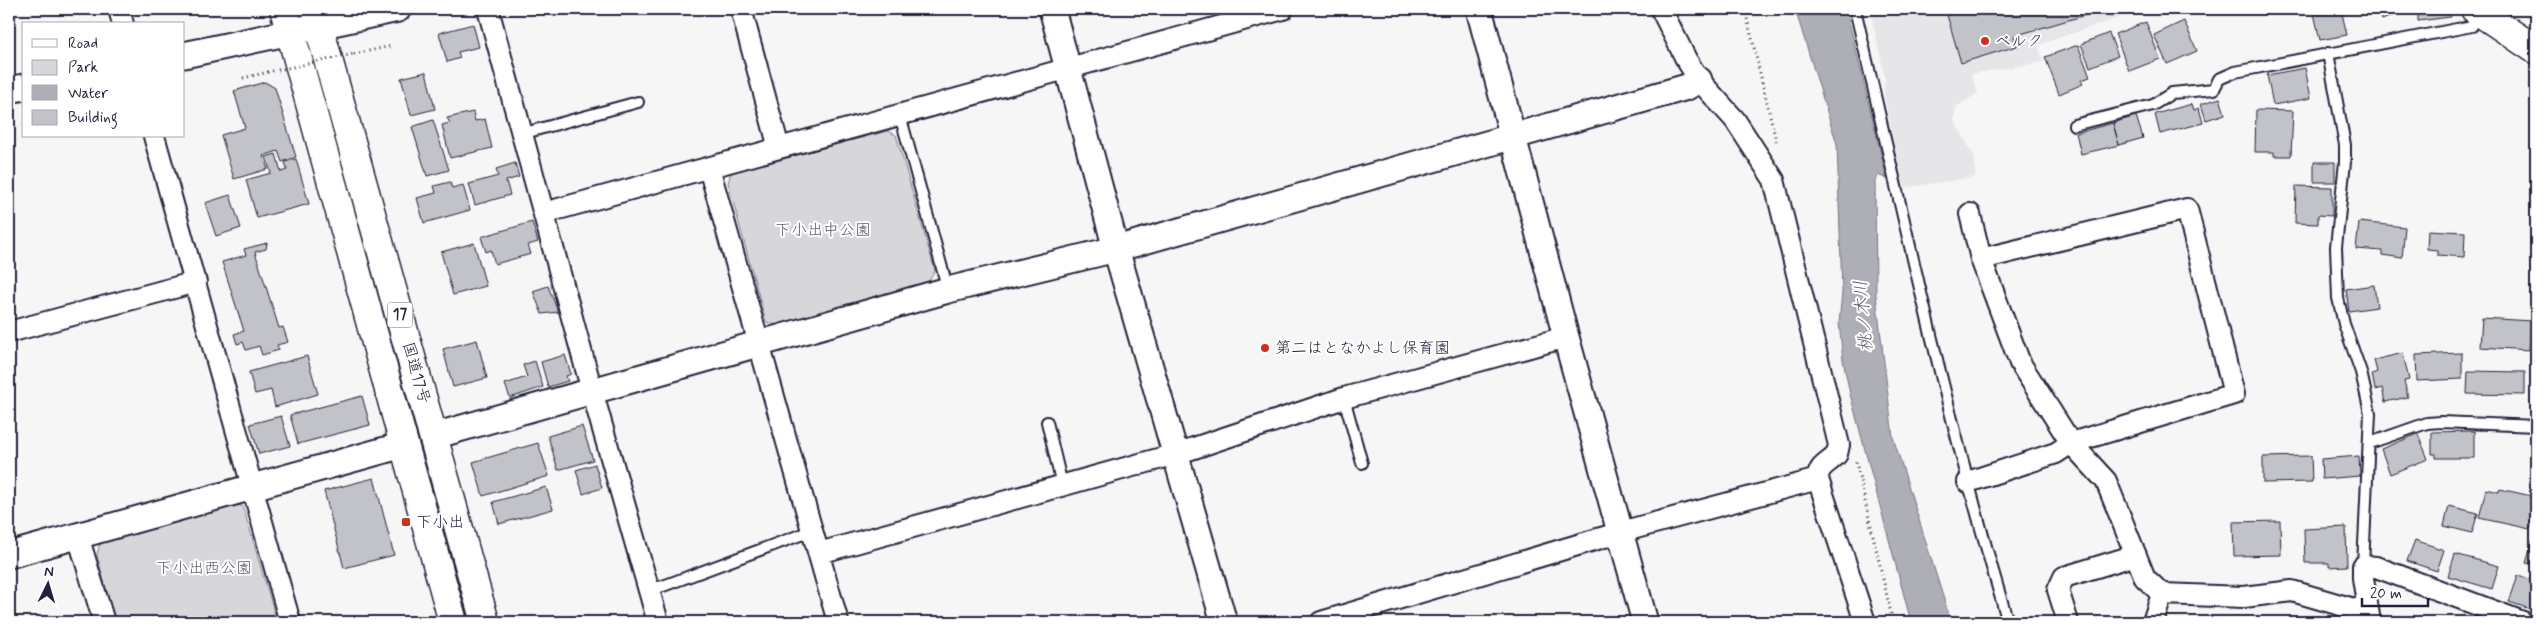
<svg xmlns="http://www.w3.org/2000/svg" width="2545" height="631" viewBox="0 0 2545 631" font-family="Mynerve,'Klee One',sans-serif">
<style>
.built{fill:#e6e6e9}
.green{fill:#d7d7db;stroke:#7c7c8b}
.water{fill:#aeaeb7;stroke:#767685}
.building{fill:#c2c2c9;stroke:#22223b}
.lines{fill:none;stroke-linecap:round;stroke-linejoin:round}
.service-casing{stroke:#22223b;stroke-width:14}
.minor-casing{stroke:#22223b;stroke-width:24}
.tertiary-casing{stroke:#22223b;stroke-width:29}
.secondary-casing{stroke:#22223b;stroke-width:31}
.trunk-casing{stroke:#22223b;stroke-width:31}
.path{stroke:#22223b;stroke-width:3;stroke-dasharray:1 4;stroke-linecap:butt}
.service{stroke:#fff;stroke-width:10}
.minor{stroke:#fff;stroke-width:20}
.tertiary{stroke:#fff;stroke-width:25}
.secondary{stroke:#fff;stroke-width:28}
.trunk{stroke:#fff;stroke-width:28}
.path-bridge{stroke:#22223b;stroke-width:3;stroke-dasharray:1 4;stroke-linecap:butt}
.poi-dot{fill:#c8321e;stroke:#fff;stroke-width:2}
.labels{text-anchor:middle;dominant-baseline:central;stroke-width:4;stroke-linejoin:round;paint-order:stroke}
.shield{fill:#fff;stroke:#646476;stroke-width:1}
.shield-label{font-size:15px;font-weight:bold;fill:#22223b}
.poi-label{font-size:16px;fill:#22223b;stroke:#fff;text-anchor:start}
.park-label{font-size:16px;fill:#58586b;stroke:#fff}
.street-label{font-size:16px;fill:#22223b;stroke:#fff}
.water-label{font-size:18px;font-style:italic;fill:#5a5a6d;stroke:#fff}
</style>
<rect width="100%" height="100%" fill="#f6f6f7"/>
<filter id="ink" filterUnits="userSpaceOnUse"><feTurbulence type="fractalNoise" baseFrequency=".02" numOctaves="2"/><feDisplacementMap in="SourceGraphic" scale="10" xChannelSelector="R" yChannelSelector="G"/><feConvolveMatrix kernelMatrix="1 2 1 2 8 2 1 2 1" color-interpolation-filters="sRGB"/></filter>
<g filter="url(#ink)">
<path class="built" d="M1870,9H2144L2038,45L2043,62L1971,74L1978,93L1956,107L1954,120L1975,158V177L1904,188L1884,95L1885,78Z"/>
<path class="green" d="M888,131L896,135L935,271L929,281L777,325L766,322L728,183L731,172Z
M234,503L243,507L277,622H115L97,555L100,543Z"/>
<path class="water" d="M1795,9H1840L1848,17L1887,179L1878,175L1875,180L1876,295L1893,437L1951,622H1911L1850,394L1843,360L1839,323L1842,292L1837,144Z"/>
<path class="building" d="M1969,9H2106L2014,36L2017,46L1961,63L1947,15Z
M2313,9H2341L2347,35L2320,40Z
M2377,9H2405L2406,10L2382,20Z
M2422,9H2448L2451,17L2418,21V12Z
M2184,21L2197,51L2167,64L2154,35Z
M2146,22L2160,59L2129,71L2115,34Z
M473,24L479,47L458,52L460,58L447,62L439,33Z
M2109,33L2118,56L2090,67L2081,44Z
M2078,45L2090,77L2081,80L2083,84L2059,94L2045,57Z
M2305,68L2311,98L2273,105L2267,75Z
M426,72L435,109L411,115L401,78Z
M265,82L275,88L296,157L282,162L278,151L263,156L268,169L234,179L221,135L245,128L234,91Z
M2220,98L2225,114L2206,120L2201,104Z
M2192,104L2194,110L2199,108L2203,123L2160,134L2155,114Z
M2256,110L2293,111L2291,156H2274V152H2255Z
M473,112L475,121L485,119L492,148L450,158L442,125L450,123L447,118Z
M2136,116L2143,138L2119,145L2113,123Z
M433,120L449,170L427,176L412,127Z
M2113,123L2119,145L2081,154L2076,133Z
M276,154L281,172L287,170L285,162L296,159L309,204L257,218L246,180L271,173L266,157Z
M2314,162H2335V182H2314Z
M515,163L519,177L506,181L510,195L475,205L469,184L498,176L496,169Z
M450,182L452,188L463,185L470,210L424,223L417,198L436,193L434,186Z
M2296,186L2332,187V216L2318,215V224L2295,223Z
M230,195L241,228L216,236L205,203Z
M532,222L538,242L528,245L531,254L495,264L491,250L486,252L481,237Z
M2359,222L2405,227L2402,258L2382,255V251L2356,249Z
M2428,230L2465,232L2464,257L2437,255V250L2427,249Z
M267,243L266,249L255,252L279,328L283,327L288,342L277,345L279,350L262,355L259,346L246,350L243,342L237,344L234,334L244,331L222,262L246,255L244,249Z
M474,243L486,286L453,295L441,252Z
M2374,285L2377,307L2349,311L2346,289Z
M548,286L558,312L542,314L533,291Z
M2482,318L2531,321L2529,350L2480,347Z
M477,340L487,378L453,387L443,349Z
M2403,353L2409,380L2404,381L2408,397L2385,402L2382,388L2375,390L2372,374L2377,372L2374,360Z
M2462,353V379L2417,381L2416,355Z
M565,355L571,374L566,376L568,381L548,387L541,362Z
M307,356L318,394L275,407L271,390L255,394L249,372Z
M535,361L543,387L510,398L505,384L527,377L523,365Z
M2468,371L2525,372V395L2467,394Z
M362,396L370,425L298,444L290,415Z
M281,416L290,446L259,454L250,424Z
M582,426L593,460L558,470L548,436Z
M2474,431V458H2436V454H2432V432Z
M2418,434L2428,459L2390,474L2381,449Z
M538,443L549,476L483,496L473,462Z
M2311,456L2312,482L2263,483V457Z
M2359,456L2360,476L2322,479L2321,459Z
M595,464L602,488L583,494L576,470Z
M374,478L394,555L344,568L324,491Z
M546,487L553,509L499,524L493,502Z
M2486,489L2499,492L2500,489L2536,497L2530,529L2479,518Z
M2449,506L2478,513L2472,533L2444,526Z
M2280,521L2281,555L2234,556L2233,522Z
M2346,527L2347,566L2329,567V563H2305L2304,529Z
M2415,540L2444,550L2437,571L2407,561Z
M2533,540L2536,541V566L2526,563Z
M2455,554L2499,566L2492,589L2448,576Z
M2518,576L2536,581V611L2509,602Z"/>
<g class="lines">
<g class="service-casing">
<path id="service" d="M1855,9C1903,214 1947,420 2008,622
M2328,53L2345,145V162L2336,247L2338,298L2344,324L2361,372L2370,413L2363,566
M900,115L948,290
M2074,125L2153,105L2172,93L2214,89L2219,79L2235,72L2472,26L2477,13
M521,134L638,102
M1344,398L1362,463
M1047,422L1062,485
M2370,443L2427,423L2441,422L2536,426
M649,589L663,586L811,531"/>
</g>
<g class="minor-casing">
<path id="minor" d="M119,9L123,24
M488,9L592,391L658,622
M741,9L779,148
M1661,9L1686,59L1699,80L1735,120L1774,180L1839,445L1837,454C1829,464 1818,465 1818,479L1865,622
M154,136L290,622
M709,168L838,622
M544,213L1283,9
M1970,214L1981,259L2020,363L2071,443L2106,481L2145,578L2162,594L2244,597L2292,591L2354,609L2367,606
M9,332L196,282
M1968,482L2056,453L2071,443L2234,394L2187,209L1981,259
M78,536L104,622
M819,553L1176,454L1344,398L1566,337
M1321,622L1621,532L1818,479
M2068,622L2058,590L2064,577L2136,555
M2153,622L2162,594
M2370,622L2363,578V566L2376,567L2523,622"/>
</g>
<g class="tertiary-casing">
<path id="tertiary" d="M1052,9L1116,249L1224,622
M1479,9L1566,337L1645,622
M184,55L398,9
M9,90L24,87
M434,436L948,290L1116,249L1687,87L1699,80
M9,555L403,445"/>
</g>
<g class="secondary-casing">
<path id="secondary" d="M2475,9L2536,50"/>
</g>
<g class="trunk-casing">
<path id="trunk" d="M284,9L453,622
M314,9L485,622"/>
</g>
<path class="path" d="M1745,9L1776,141
M354,54L392,46
M243,78L277,70
M1856,462L1893,622"/>
<use href="#service" class="service"/>
<use href="#minor" class="minor"/>
<use href="#tertiary" class="tertiary"/>
<use href="#secondary" class="secondary"/>
<use href="#trunk" class="trunk"/>
<path class="path-bridge" d="M278,70L354,54"/>
</g>
</g>
<g class="poi-dot">
<circle cx="1985" cy="41" r="5"/>
<circle cx="1265" cy="348" r="5"/>
<rect x="401" y="517" width="10" height="10" rx="2.5"/>
</g>
<g class="labels">
<rect class="shield" x="387.5" y="302.5" width="25" height="25" rx="4"/>
<g class="shield-label">
<text x="400" y="315">17</text>
</g>
<g class="poi-label">
<text x="1995" y="41">ベルク</text>
<text x="1275" y="348">第二はとなかよし保育園</text>
<text x="416" y="522">下小出</text>
</g>
<g class="park-label">
<text x="823" y="230">下小出中公園</text>
<text x="204" y="568">下小出西公園</text>
</g>
<g class="street-label">
<text transform="translate(416 373) rotate(74)">国道17号</text>
</g>
<g class="water-label">
<text transform="translate(1864 316) rotate(-95)">桃ノ木川</text>
</g>
</g>
<rect width="2545" height="631" fill="none" stroke="#fff" stroke-width="30"/>
<rect x="15" y="15" width="2515" height="601" fill="none" stroke="#22223b" stroke-width="2" filter="url(#ink)"/>
<rect x="22" y="22" width="162" height="115" fill="#ffffff" stroke="#a7a7b1"/>
<rect x="32" y="39" width="25" height="8" fill="#ffffff" stroke="#a7a7b1"/>
<text x="68" y="48" font-size="15" fill="#22223b">Road</text>
<rect x="32" y="60" width="25" height="15" fill="#d7d7db" stroke="#a7a7b1"/>
<text x="68" y="72" font-size="15" fill="#22223b">Park</text>
<rect x="32" y="85" width="25" height="15" fill="#aeaeb7" stroke="#a7a7b1"/>
<text x="68" y="98" font-size="15" fill="#22223b">Water</text>
<rect x="32" y="110" width="25" height="15" fill="#c2c2c9" stroke="#a7a7b1"/>
<text x="68" y="122" font-size="15" fill="#22223b">Building</text>
<g transform="translate(48 584) rotate(5)" stroke="#ffffff" stroke-width="4" paint-order="stroke">
<path d="M0-4L9 19L0 12L-9 19Z" fill="#22223b"/>
<text y="-8" font-size="14" font-weight="bold" text-anchor="middle" fill="#22223b">N</text>
</g>
<path d="M2362 598v8h66v-8" fill="none" stroke="#22223b" stroke-width="2.5"/>
<text x="2370" y="598" font-size="15" fill="#22223b" stroke="#ffffff" stroke-width="4" paint-order="stroke">20 m</text>
</svg>
